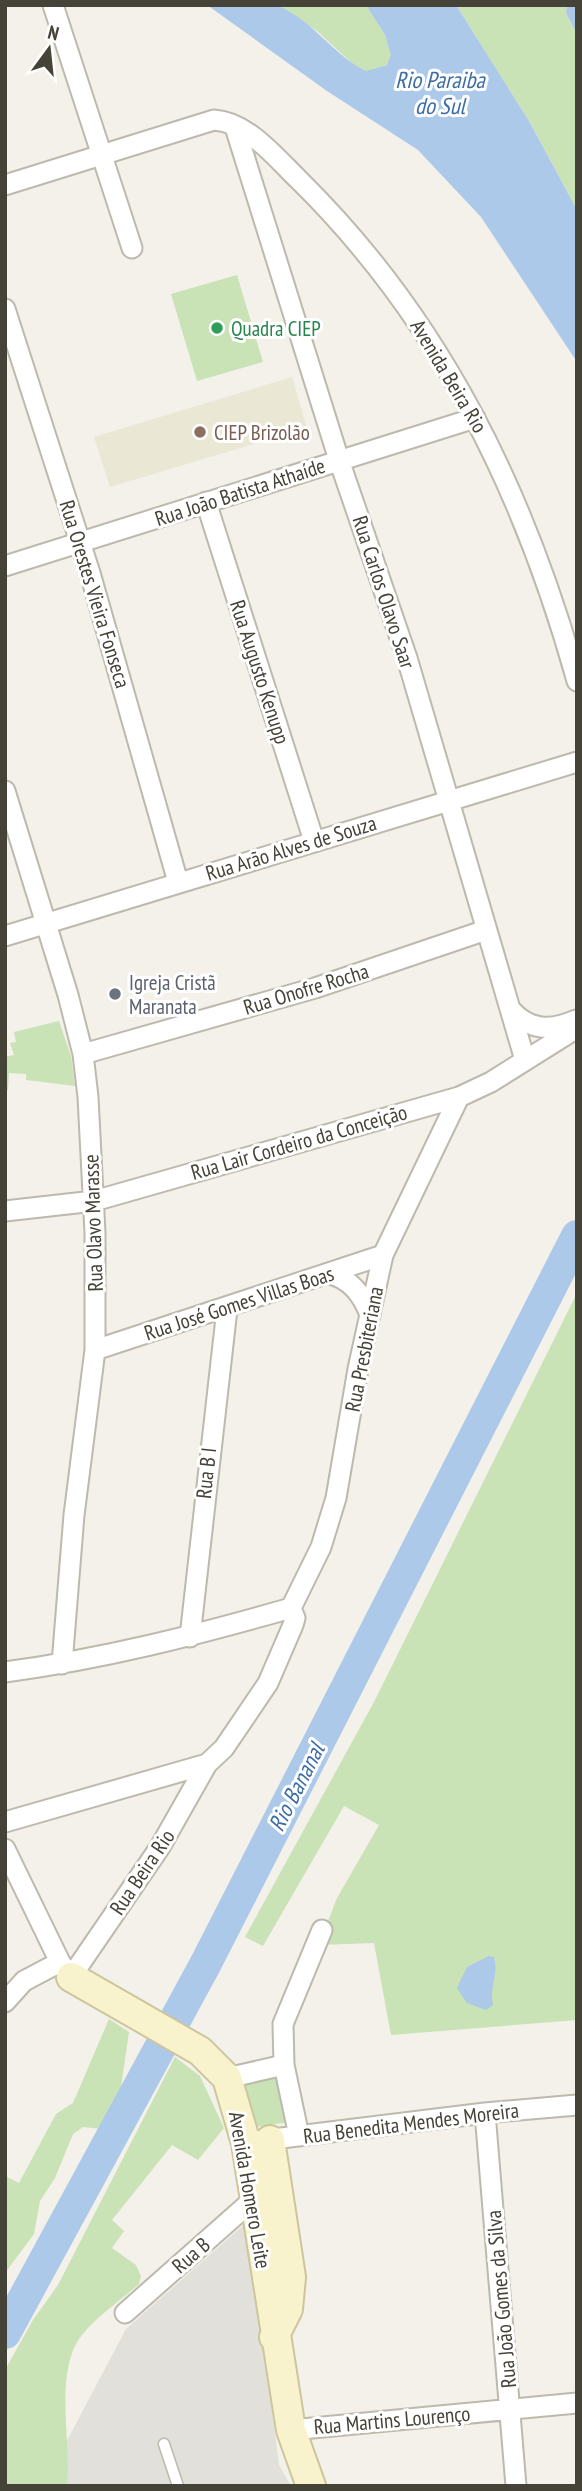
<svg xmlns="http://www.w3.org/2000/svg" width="582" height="2491" viewBox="0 0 582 2491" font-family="'PT Sans Narrow',sans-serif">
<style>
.industrial{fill:#e2e0da}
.education{fill:#eae7d4}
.green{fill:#c9e2b6}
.water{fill:#acc9e9}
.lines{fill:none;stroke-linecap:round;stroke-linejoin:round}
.river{stroke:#acc9e9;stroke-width:32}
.lane-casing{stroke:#bdb9ac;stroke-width:13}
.street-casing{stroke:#bdb9ac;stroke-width:23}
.secondary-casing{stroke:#cdc69d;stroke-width:32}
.lane{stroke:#fff;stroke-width:10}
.street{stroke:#fff;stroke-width:19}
.secondary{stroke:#f9f3cd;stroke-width:28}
.leisure-dot{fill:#2e9e5b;stroke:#fff;stroke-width:2.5}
.education-dot{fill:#8d6e63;stroke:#fff;stroke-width:2.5}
.worship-dot{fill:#6b7280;stroke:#fff;stroke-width:2.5}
.labels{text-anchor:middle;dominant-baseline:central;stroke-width:6;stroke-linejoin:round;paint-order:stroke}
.leisure-label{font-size:21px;fill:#27864d;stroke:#fff;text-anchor:start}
.street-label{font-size:21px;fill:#454238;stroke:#fff}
.education-label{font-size:21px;fill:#785e54;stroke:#fff;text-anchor:start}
.worship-label{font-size:21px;fill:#5b616d;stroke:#fff;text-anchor:start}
.water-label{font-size:23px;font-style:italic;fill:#3c6da6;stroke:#fff}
</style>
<rect width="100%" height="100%" fill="#f3f1e9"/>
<path class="industrial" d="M248,2221L279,2465L291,2486H43L126,2329Z"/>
<path class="education" d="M292,377L307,428L110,487L94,437Z"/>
<path class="green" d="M277,5H366L385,35L392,56L387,65L366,71L355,66L317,31Z
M456,5H567L566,13L577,34V210L529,121Z
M237,275L263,362L197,381L171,294Z
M59,1021L71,1056L75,1086L26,1080V1074L9,1073L8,1090H5V1057L14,1055L10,1043L16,1042L14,1032Z
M577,1293V2020L391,2035L374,1943L319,1945L337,1898L379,1825L344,1806L263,1946L245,1937L374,1702Z
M109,2019L129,2032L116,2121L111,2130L83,2127L73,2134L55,2178L40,2201L34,2234L5,2273V2176L19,2183L56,2114L73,2103Z
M175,2057L200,2076L224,2128L198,2160L172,2145L112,2220L124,2231L112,2248L136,2265L141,2276L139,2284C121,2300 97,2316 82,2335C53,2371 72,2444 67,2486H5V2370L33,2320L58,2285Z
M280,2075L290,2122L255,2127L241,2085Z"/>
<path class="water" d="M207,5C224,5 264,0 278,6C313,20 334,56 366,71L387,65L391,55L385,35L366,5H456L529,121L577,210V362L481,217L418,150L327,91Z
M567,5H577V34L566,13Z
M489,1956L494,1957C499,1973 489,1988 493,2005L486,2010L467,2003L457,1988L467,1967Z"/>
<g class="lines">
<path class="river" d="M5,2333L206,1963L577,1236"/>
<g class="lane-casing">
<path id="lane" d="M164,2444L178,2486"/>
</g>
<g class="street-casing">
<path id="street" d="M53,5L132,248
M235,127L339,460L407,658L525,1060
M5,185L214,120C248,122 277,159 299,180C441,320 524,491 577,681
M5,309L90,573L178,882
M206,502L314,841
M5,566L475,418
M5,791L68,995L83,1054L88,1097L95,1233V1350L74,1515L62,1664
M5,936L577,762
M511,1010C530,1031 551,1031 576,1020
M83,1054L315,988L486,930
M5,1211L94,1201L459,1097L491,1082L577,1028
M330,1274C351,1279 363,1296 370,1315
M95,1350L383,1255
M190,1637L227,1309
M5,1672C103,1659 197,1635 291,1608L321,1547L336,1498L358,1369L383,1255L459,1097
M5,1822L207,1764
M5,1849L60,1962L71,1977L160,1847L207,1764L224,1748L268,1683L293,1625L295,1618L291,1608
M5,2002L24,1981L60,1962
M227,2078L284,2065
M485,2113L516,2486
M299,2136L284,2065L283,2024L322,1930
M257,2141L485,2113L577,2105
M125,2313L256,2197
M291,2430L577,2403"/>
</g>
<g class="secondary-casing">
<path id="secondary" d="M71,1977L200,2051L227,2078L246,2143L291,2430L311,2486
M270,2140L291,2277L288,2309L274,2337"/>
</g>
<use href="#lane" class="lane"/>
<use href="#street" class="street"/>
<use href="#secondary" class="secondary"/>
</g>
<circle class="leisure-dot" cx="217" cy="328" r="7"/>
<circle class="education-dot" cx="200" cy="432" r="7"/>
<circle class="worship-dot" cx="115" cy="994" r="7"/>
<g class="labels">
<g class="leisure-label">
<text x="231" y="328">Quadra CIEP</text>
</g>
<g class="street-label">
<text transform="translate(449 376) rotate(59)">Avenida Beira Rio</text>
<text transform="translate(240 492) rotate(-18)">Rua João Batista Athaíde</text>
<text transform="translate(384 592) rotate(72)">Rua Carlos Olavo Saar</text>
<text transform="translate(95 594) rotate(73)">Rua Orestes Vieira Fonseca</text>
<text transform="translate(260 672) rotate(72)">Rua Augusto Kenupp</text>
<text transform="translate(291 848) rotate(-17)">Rua Arão Alves de Souza</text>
<text transform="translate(306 989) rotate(-17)">Rua Onofre Rocha</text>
<text transform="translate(299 1142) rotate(-16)">Rua Lair Cordeiro da Conceição</text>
<text transform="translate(93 1223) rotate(-92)">Rua Olavo Marasse</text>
<text transform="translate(239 1303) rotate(-18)">Rua José Gomes Villas Boas</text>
<text transform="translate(364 1349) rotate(-79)">Rua Presbiteriana</text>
<text transform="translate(206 1473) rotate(-84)">Rua B I</text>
<text transform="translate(142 1872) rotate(-56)">Rua Beira Rio</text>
<text transform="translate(411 2123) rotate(-7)">Rua Benedita Mendes Moreira</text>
<text transform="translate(250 2190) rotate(80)">Avenida Homero Leite</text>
<text transform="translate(191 2255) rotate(-41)">Rua B</text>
<text transform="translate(501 2299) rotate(-95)">Rua João Gomes da Silva</text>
<text transform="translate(392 2420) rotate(-5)">Rua Martins Lourenço</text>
</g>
<g class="education-label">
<text x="214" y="432">CIEP Brizolão</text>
</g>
<g class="worship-label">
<text x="129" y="982">Igreja Cristã<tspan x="129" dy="24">Maranata</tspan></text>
</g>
<g class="water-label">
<text x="440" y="79">Rio Paraiba<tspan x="440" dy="26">do Sul</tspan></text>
<text transform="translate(296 1787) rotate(-63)">Rio Bananal</text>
</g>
</g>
<rect width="582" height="2491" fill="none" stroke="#454238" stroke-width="14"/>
<g transform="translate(49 49) rotate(15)" stroke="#ffffff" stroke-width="5" paint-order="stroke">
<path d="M0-5L12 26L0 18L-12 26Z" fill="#454238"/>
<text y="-10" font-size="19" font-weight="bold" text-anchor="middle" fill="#454238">N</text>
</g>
</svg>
